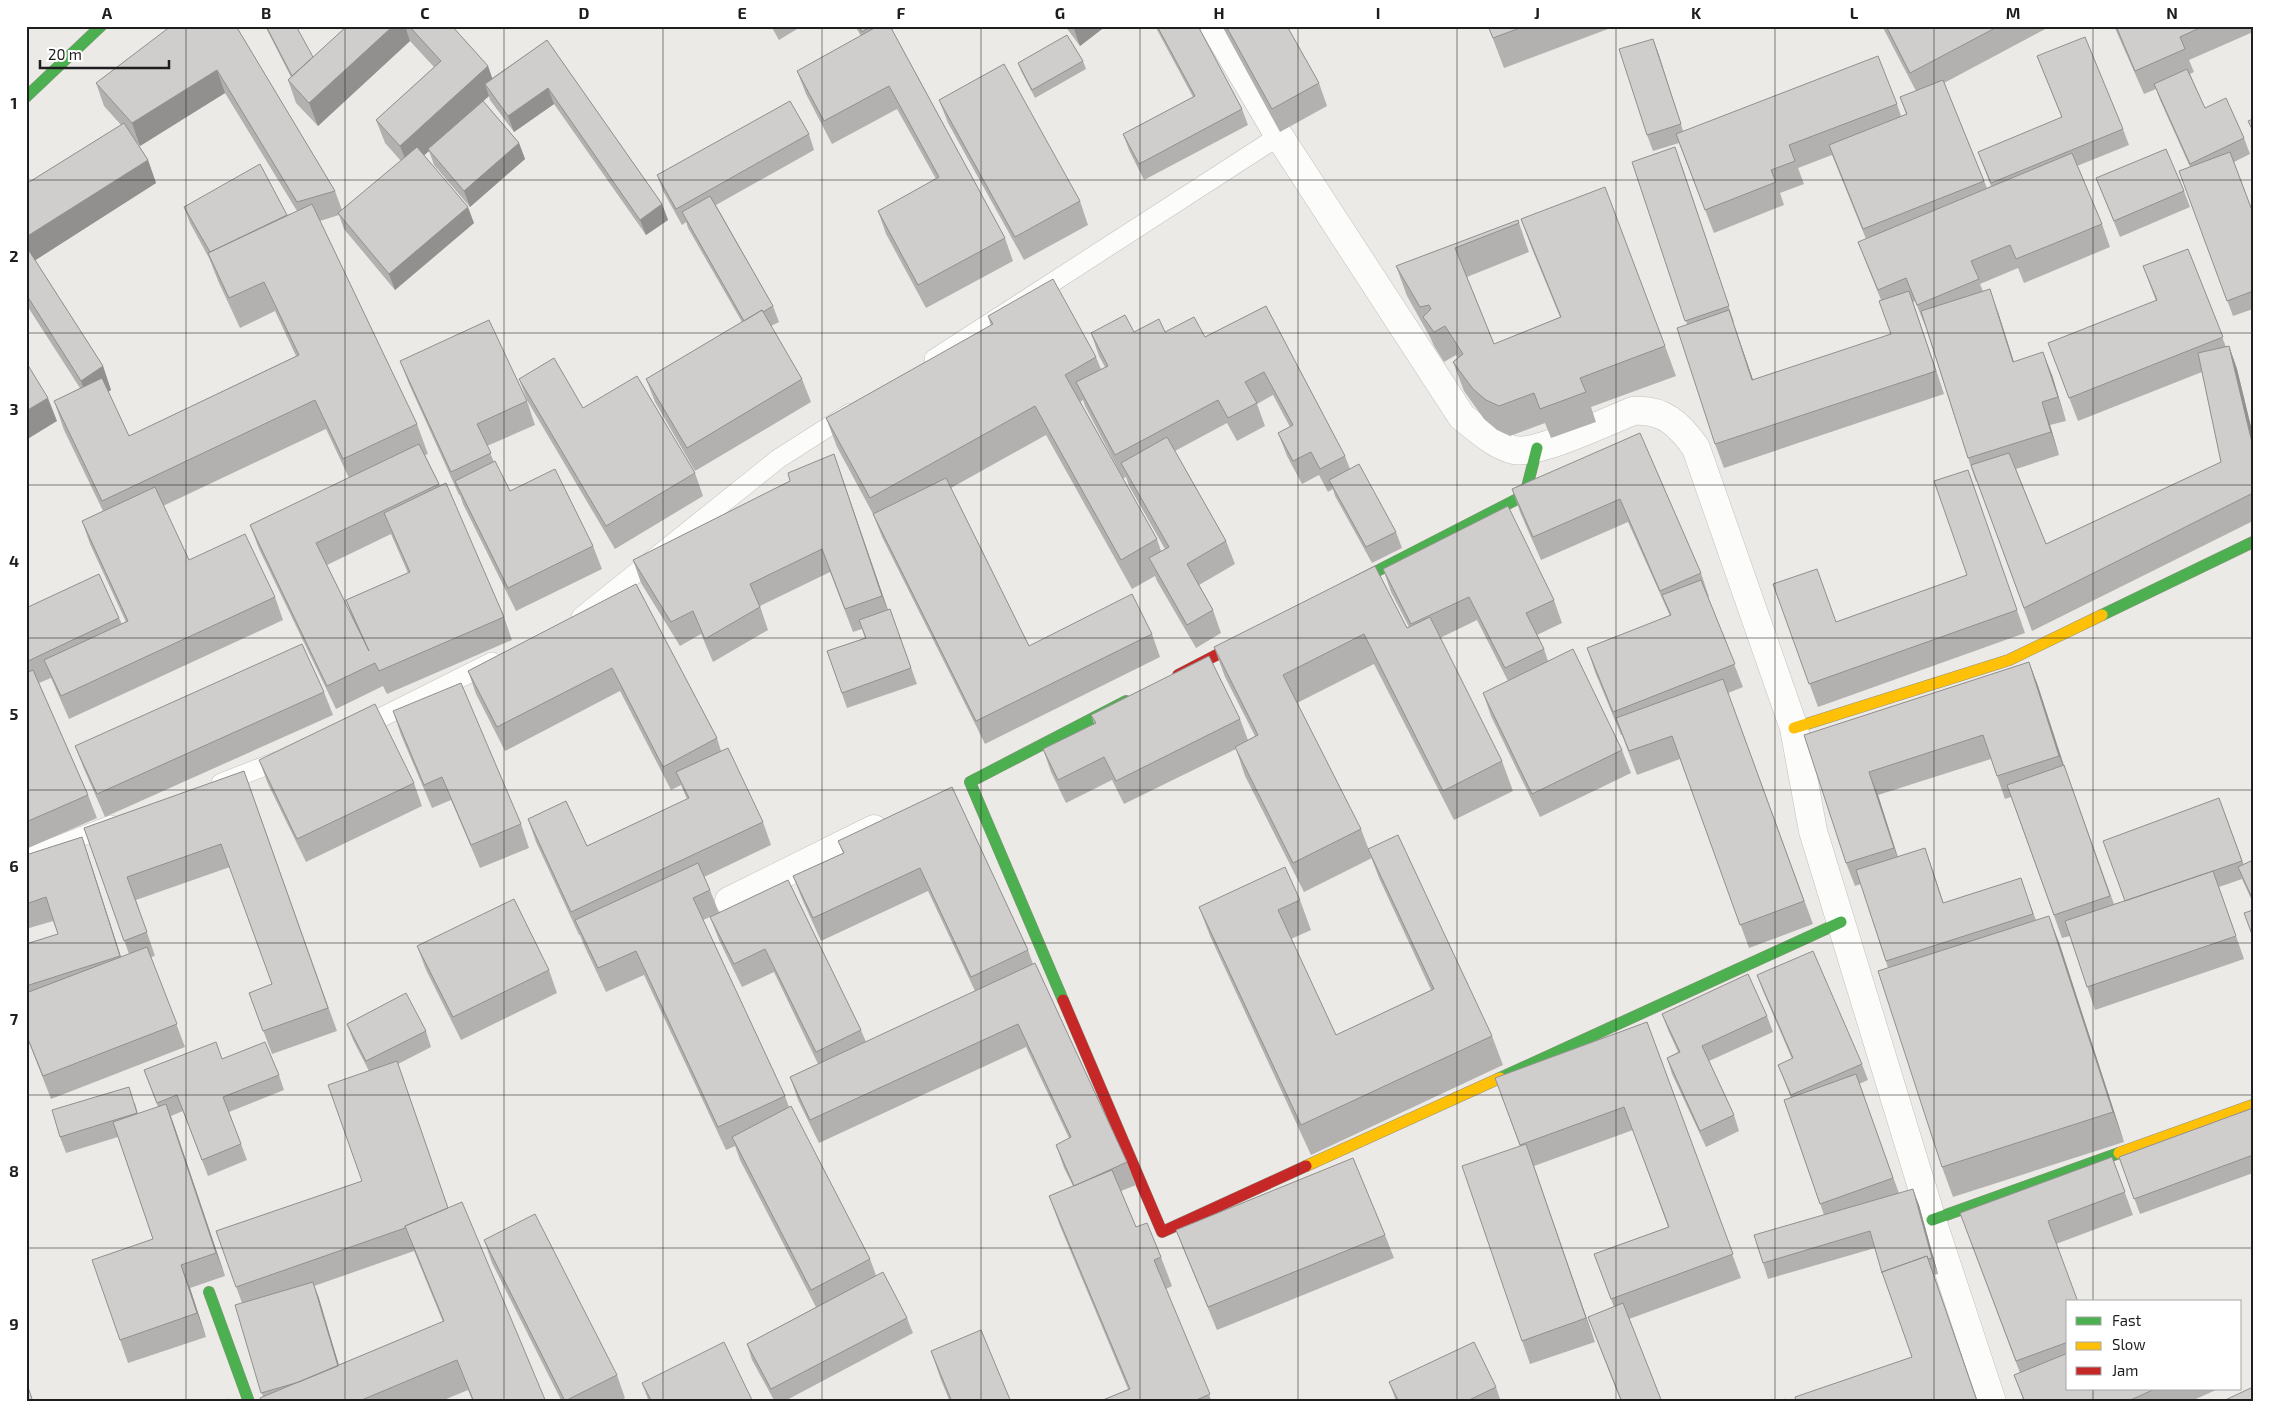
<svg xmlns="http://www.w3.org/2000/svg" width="2279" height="1428" viewBox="0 0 2279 1428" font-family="'Exo 2',sans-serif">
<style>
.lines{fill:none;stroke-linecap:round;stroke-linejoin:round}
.lane-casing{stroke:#c2c1bf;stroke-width:20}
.street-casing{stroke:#c2c1bf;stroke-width:29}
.fast-casing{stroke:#929381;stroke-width:12}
.slow-casing{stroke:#929381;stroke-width:12}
.jam-casing{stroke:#929381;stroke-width:12}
.lane{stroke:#fcfcfb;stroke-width:19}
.street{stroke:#fcfcfb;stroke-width:28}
.fast{stroke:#4caf50;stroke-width:11}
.slow{stroke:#ffc107;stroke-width:11}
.jam{stroke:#c62828;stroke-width:11}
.wall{fill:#b3b1af;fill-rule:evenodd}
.shaded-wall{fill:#92908f}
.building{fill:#d0cecc;stroke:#92908f}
.grid{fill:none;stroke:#1e1e1e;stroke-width:1;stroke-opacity:0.55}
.neatline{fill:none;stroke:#1e1e1e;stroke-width:2}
.grid-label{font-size:16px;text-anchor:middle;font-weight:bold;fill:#1e1e1e}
</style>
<rect width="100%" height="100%" fill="#eceae7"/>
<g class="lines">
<g class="lane-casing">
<path id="lane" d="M934,359L1279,136
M581,617L778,459L850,413
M360,728L492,662
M221,783L286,758
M26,858L111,825"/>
</g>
<g class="street-casing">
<path id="street" d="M1214,26L1279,136L1462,417C1478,429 1494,445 1514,450C1537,455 1608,421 1633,411C1663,408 1680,425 1696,448L1794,728L1813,831L1932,1220L1992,1402
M729,901L874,829"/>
</g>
<g class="fast-casing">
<path id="fast" d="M26,97L101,26
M1344,588L1525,495L1537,448
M2102,615L2253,542
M1063,1000L970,782L1126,701
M1500,1078L1841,922
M1932,1220L2119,1153
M209,1292L249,1402"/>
</g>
<g class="slow-casing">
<path id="slow" d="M1794,728L2009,660L2102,615
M2119,1153L2253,1105
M1306,1166L1500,1078"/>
</g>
<g class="jam-casing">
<path id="jam" d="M1178,675L1251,637
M1063,1000L1162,1232L1306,1166"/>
</g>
<use href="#lane" class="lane"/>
<use href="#street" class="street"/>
<use href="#fast" class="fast"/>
<use href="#slow" class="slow"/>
<use href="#jam" class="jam"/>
</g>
<path class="wall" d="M236,26L335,191L342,210L401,161L385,143L376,120L434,67L410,41L318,126L296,103L288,80L291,77L268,32L265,26L313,57L347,26H452L488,66L492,78L547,40L662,204L668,220L646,235L554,104L514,132L490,100L489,96L483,101L519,143L525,159L470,207L434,165L429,151L424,155L474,223L395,290L344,229L339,215L320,221L417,424L428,454L425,455L504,617L512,640L387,694L383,686L336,709L259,549L250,525L349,478L326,429L163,506L189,560L275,597L283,620L69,719L51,678L39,683L88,795L97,818L26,849V608L119,618L122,624L126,622L90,544L82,521L103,511L64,430L54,401L80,388L26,304V184L121,125L104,106L96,83ZM225,93L297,211L287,215L184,207L190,223L209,258L219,283L240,328L275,311L296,356L129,436L108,392L111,390L103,366L35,260L156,183L148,160L136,141L140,146ZM391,534L408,573L346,600L354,622L327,565Z
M771,26H802L779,40Z
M855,26H890L1005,238L1013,261L926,308L886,234L878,211L936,179L897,109L832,144L806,94L797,71L861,36Z
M1065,26H1106L1080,46Z
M1155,26H1198L1242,109L1248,125L1144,180L1129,150L1123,134L1193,97Z
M1222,26H1287L1319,83L1327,106L1280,132Z
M1488,26H1616L1504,68Z
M1882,26H2051L1944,83L1987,188L1991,186L1978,152L2062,118L2037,56L2123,129L2129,145L2077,166L2102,224L2110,247L2024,283L2018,268L1980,284L1983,291L1998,312L2014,362L2052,375L2066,421L2050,425L2059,455L2016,469L2046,544L2221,462L2202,372L2078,421L2048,343L2156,301L2143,266L2188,249L2226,347L2229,346L2237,369L2253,435V521L2032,631L1977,481L1976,482L1968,458L1926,328L1915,301L1913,302L1944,394L1724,468L1715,444L1687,324L1632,162L1681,163L1734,322H1733L1753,380L1891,334L1881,300L1867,265L1858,242L1866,239L1832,155L1798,168L1804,184L1780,193L1784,205L1714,233L1679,143L1653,151L1647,135L1653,39L1683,131L1897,104L1901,116L1906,114L1900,97L1916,91Z
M2114,26H2253V32L2189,60L2194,72L2190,74L2205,108L2244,138L2250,154L2234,162L2253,213V309L2233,316L2179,171L2190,167L2160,100L2156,89L2144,94Z
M1083,61L1086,69L1035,98L1021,71L1018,63Z
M939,100L1080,201L1088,225L1024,260L948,123Z
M809,134L814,150L716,205L773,306L779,322L771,326L802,379L811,402L695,471L655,402L646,379L742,322L688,228L686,222L682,225L663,191L657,175Z
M2096,178L2184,191L2190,207L2120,237Z
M1521,219L1665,346L1676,376L1591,407L1596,422L1551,438L1545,423L1510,436L1497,430L1484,419L1464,391L1453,362L1458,358L1456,355L1444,362L1434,346L1430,337L1407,296L1396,266L1518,220L1529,252L1467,277L1494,344L1560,317L1532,249Z
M1266,306L1345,456L1350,469L1396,532L1402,548L1372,563L1335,496L1333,489L1328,492L1319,475L1302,484L1287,456L1278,433L1290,427L1273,395L1257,404L1265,426L1237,441L1227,423L1175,451L1226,541L1235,564L1199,585L1213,610L1221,633L1196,648L1157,581L1155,576L1132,589L1046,435L951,488L1029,646L1152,634L1160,657L985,744L882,537L873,514L837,447L826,418L991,326L988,316L1096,357L1101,369L1105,367L1099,356L1091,333L1165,332L1205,337ZM1083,400L1085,406L1123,478L1126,477L1129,486L1165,549L1161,551L1157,539L1080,402Z
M400,361L527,401L535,425L487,446L494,462L510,491L593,546L602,569L516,611L463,504L460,495H459L409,384Z
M519,379L583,408L695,473L703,496L615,549L528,402Z
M1640,433L1701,573L1709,597H1708L1743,687L1728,693L1813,924L1749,948L1680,759L1637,775L1622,735H1621L1595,672L1587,648L1670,616L1628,522L1541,560L1520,512L1512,489Z
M834,454L888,610L890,609L917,684L847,708L827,651L865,638L862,629L853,632L830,572L760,606L768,630L713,662L701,634L680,646L641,583L633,560L790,481Z
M1968,470L2025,633L1818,707L1773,584L1836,622L1967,575Z
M1383,569L1554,600L1562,623L1537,635L1544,649L1548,661L1622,750L1631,773L1540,817L1491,716L1483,693L1508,681L1477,620L1440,638L1502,761L1513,791L1454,820L1374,664L1297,703L1361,829L1372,858L1304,892L1245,776L1236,749L1124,804L1112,780L1066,803L1051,772L1043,749L1094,724L1091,715L1240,719L1248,740L1255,736L1225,677L1214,647L1407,628L1409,627L1391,592Z
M636,584L717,738L721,751L763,822L771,845L704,877L710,890L719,913L703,920L785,1096L789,1107L870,1259L876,1275L907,1318L913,1333L783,1402H775L752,1360L747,1344L816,1307L740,1160L735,1146L726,1150L644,975L606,992L583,943L580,935H579L536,842L528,819L587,846L687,799L681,785L671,790L620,691L505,751L476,694L468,671Z
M2029,662L2038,686L2064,765L2114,904L2125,901L2219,798L2244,865L2253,860V903L2242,879L2219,887L2244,959L2095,1010L2070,936L2062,938L2011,797L2005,799L1991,759L1878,795L1898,857L1925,848L1943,903L2029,901L2036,920L2060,945L2124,1142L1953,1197L1942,1167L1888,968L1861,884L1855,886L1846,863L1804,735Z
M324,692L333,715L105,817L84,769L75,746Z
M393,711L521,824L529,848L480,868L451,800L432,808L401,735Z
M259,760L414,783L422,806L306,862L268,784Z
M244,771L337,1031L272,1054L249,993L272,984L230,867L136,900L155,956L151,957L185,1047L51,1099L26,1035V944L58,934L53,921L26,929V855L82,837L90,861L121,957L129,954L84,828Z
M952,787L1028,950L1033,964L1127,1162L1136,1185L1121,1191L1136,1227L1161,1257L1172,1286L1166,1289L1212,1402H1098L1128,1389L1060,1226L1049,1196L1073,1186L1064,1168L1056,1145L1069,1138L1026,1047L819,1143L798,1100L790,1077L818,1064L774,972L742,987L719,940L710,917L788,880L861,1030L866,1042L975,991L928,891L821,941L802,899L793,876L843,853L838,841Z
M1368,849L1492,1036L1503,1065L1311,1155L1210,936L1199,907L1300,900L1311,930L1291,939L1336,1035L1431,990L1379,878Z
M417,946L549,970L557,993L461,1040L426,970Z
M1757,975L1862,1064L1868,1080L1859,1084L1899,1193L1919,1205L1938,1274L1934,1275L1978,1402H1796L1912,1357L1875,1248L1768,1279L1763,1263L1824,1215L1784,1100L1791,1098L1778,1065L1792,1059L1763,991Z
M1662,1014L1767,1016L1773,1032L1709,1061L1734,1115L1739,1131L1706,1147L1672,1074L1667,1058L1678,1052L1668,1030Z
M1647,1022L1741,1278L1629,1319L1662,1402H1621L1588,1317L1614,1307L1594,1254L1668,1227L1633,1130L1534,1166L1595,1342L1530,1364L1522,1341L1520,1146L1495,1078Z
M347,1024L426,1031L431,1047L398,1064L448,1208L546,1402H473L468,1390L439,1402H262L263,1397L235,1305L242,1303L216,1231L362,1181L369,1071L353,1040ZM414,1251L443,1322L339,1365L314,1286Z
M222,1059L279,1075L284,1090L229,1112L247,1160L208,1176L183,1111L171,1116L225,1276L190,1288L206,1337L128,1363L120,1340L153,1239L118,1137L66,1153L60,1137L135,1103L138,1114L158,1107L144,1070Z
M2253,1108V1173L2140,1214L2119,1157Z
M2112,1157L2133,1215L2056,1244L2068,1302V1389H2215L2216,1390L2189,1402H2024L2014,1375L2020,1373L1969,1237Z
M1176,1230L1385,1235L1394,1258L1217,1330L1185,1253Z
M484,1240L617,1375L625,1398L618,1402H562L492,1263Z
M931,1351L1011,1402H950L941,1380Z
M1389,1382L1496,1387L1501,1402H1394L1396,1401Z
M642,1383L753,1402H649Z"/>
<path class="shaded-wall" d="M393,26H405L410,41L318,126L309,103Z
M1073,26H1106L1080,46Z
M1653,39L1659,55L1686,140L1681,124Z
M488,66L496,89L485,84L489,96L429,150L428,149L429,151L409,169L400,146Z
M217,70L225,93L140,146L132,123Z
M548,88L554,104L514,132L508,116Z
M519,143L525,159L470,207L464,191Z
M148,160L156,183L31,263L26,251V237Z
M662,204L668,220L646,235L640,220Z
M468,207L474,223L395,290L389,274Z
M1990,289L1998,312L2021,385L2013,362Z
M1909,291L1917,314L1944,394L1936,371Z
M1729,310L1737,333L1761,403L1752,380Z
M2229,346L2237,369L2253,435V447Z
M2043,352L2052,375L2066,421Z
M103,366L111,390L89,404L81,381Z
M48,398L57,421L26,440V411Z
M2042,402L2050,425L2059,455L2051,432Z
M834,454L842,477L891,619L882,596Z
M2029,662L2038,686L2068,779L2059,756Z
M1869,772L1878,795L1902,871L1894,848Z
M82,837L90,861L128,979L120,956Z
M1925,848L1933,871L1951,926L1943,903Z
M2049,916L2060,945L2124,1142L2113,1112Z
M166,1104L175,1128L225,1276L216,1253Z
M1526,1144L1534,1168L1595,1342L1586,1318Z
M1913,1189L1919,1205L1938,1274L1932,1258Z
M181,1265L190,1288L206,1337L197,1313Z
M313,1282L319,1298L345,1386L339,1370Z"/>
<path class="building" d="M171,26H236L335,191L297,202L217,70L132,123L96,83Z
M266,26H296L313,57L292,76Z
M347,26H393L309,103L288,80Z
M409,26H452L488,66L400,146L376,120L441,61Z
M859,26H871L862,32Z
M878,26H890L1005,238L918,285L878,211L939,177L889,86L824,121L797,71Z
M1157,26H1198L1242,109L1139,164L1123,134L1195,96Z
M1226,26H1287L1319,83L1272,109Z
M1488,26H1525L1493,38Z
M1886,26H1999L1910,73Z
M2116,26H2204L2180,37L2185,49L2135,71Z
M1067,35L1083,61L1032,90L1018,63Z
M2085,37L2123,129L1991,183L1978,152L2062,117L2037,56Z
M1653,39L1681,124L1647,135L1619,49Z
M547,40L662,204L640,220L548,88L508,116L485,84Z
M1878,56L1897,104L1789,145L1795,161L1771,170L1776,182L1705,210L1676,134Z
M1004,64L1080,201L1015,237L939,100Z
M2187,69L2205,108L2226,98L2244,138L2190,164L2154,84Z
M1943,80L1984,181L1863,229L1829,145L1907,114L1900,97Z
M483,101L519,143L464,191L428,149Z
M790,101L809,134L676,209L657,175Z
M2253,119V131L2248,121Z
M124,123L148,160L26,237V184Z
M417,147L468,207L389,274L338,213Z
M1675,147L1729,306L1685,321L1632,162Z
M2166,149L2184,191L2114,221L2096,178Z
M2230,152L2253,213V291L2227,301L2179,171Z
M2072,153L2102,224L2016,259L2010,245L1971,261L1979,279L1917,305L1906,278L1878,290L1858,242Z
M260,164L287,215L210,252L184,207Z
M1605,187L1665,346L1580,378L1586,392L1540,409L1534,393L1499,406L1486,400L1473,389L1453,362L1463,354L1445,326L1434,332L1423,317L1431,309L1429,305L1420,307L1396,266L1518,220L1519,223L1455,248L1494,344L1561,317L1521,219Z
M710,196L773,306L763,312L762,310L744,321L682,212Z
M312,204L417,424L343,459L315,400L102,501L54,401L102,378L129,436L299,355L264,282L229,298L208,253Z
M26,246L103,366L81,381L26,294Z
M2188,249L2223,337L2069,398L2048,343L2157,300L2143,266Z
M1053,279L1096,357L1065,375L1157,539L1121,560L1035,406L870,498L826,418L993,324L988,316Z
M1990,289L2013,362L2043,352L2058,397L2042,402L2051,432L1968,458L1921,311Z
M1909,291L1936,371L1715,444L1677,328L1729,310L1752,380L1891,334L1879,301Z
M1266,306L1345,456L1320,469L1311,452L1293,461L1278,433L1293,425L1264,372L1245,382L1257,403L1228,418L1218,400L1115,455L1076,382L1108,366L1091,333L1125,315L1134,332L1159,319L1165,332L1194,317L1205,337Z
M762,310L802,379L687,448L646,379Z
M489,320L527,401L477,424L491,453L451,472L400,361Z
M2229,346L2253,447V493L2024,608L1971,465L2009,453L2046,544L2221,462L2198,353Z
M554,358L583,408L637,376L695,473L606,526L519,379Z
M26,362L48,398L26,411Z
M1640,433L1701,573L1660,591L1620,499L1533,537L1512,489Z
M1167,437L1226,541L1187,564L1213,610L1187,625L1149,558L1169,547L1121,463Z
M419,444L439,484L316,543L369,651L346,600L410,572L384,513L446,483L504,617L379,671L375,663L327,686L250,525Z
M834,454L882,596L845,609L822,549L750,584L760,607L705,639L693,611L671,622L633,560L790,481L788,473Z
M495,461L510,491L555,469L593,546L508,588L455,481Z
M1359,464L1396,532L1366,547L1329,480Z
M1968,470L2017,610L1809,684L1773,584L1817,569L1836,622L1967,575L1934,481Z
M946,478L1029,646L1132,594L1152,634L976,721L873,514Z
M155,487L189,560L245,534L275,597L61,696L44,660L128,621L82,521Z
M1508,506L1554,600L1526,613L1544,649L1505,668L1469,597L1411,624L1383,569Z
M1375,566L1407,628L1430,617L1502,761L1443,791L1364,634L1283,675L1361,829L1293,863L1235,747L1258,735L1214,647Z
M99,574L119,618L26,662V608Z
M1701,580L1735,664L1613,712L1587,648L1671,615L1662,595Z
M636,584L717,738L663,767L612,668L497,727L468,671Z
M890,609L911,668L842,693L827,651L866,638L859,620Z
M302,644L324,692L97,794L75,746Z
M1573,649L1622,750L1532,794L1483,693Z
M1209,656L1240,719L1116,781L1104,757L1058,780L1043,749L1096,723L1091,715Z
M2029,662L2059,756L1997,776L1983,735L1869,772L1894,848L1846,863L1804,735Z
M33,670L88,795L26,822V673Z
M1723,679L1804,901L1740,925L1672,736L1629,751L1616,718Z
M461,683L521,824L471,845L442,777L424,785L393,711Z
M375,704L414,783L297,839L259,760Z
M728,748L763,822L571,912L528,819L566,801L587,846L689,798L676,772Z
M2064,765L2110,896L2054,915L2007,785Z
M244,771L328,1008L263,1031L249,993L272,984L221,844L127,877L147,932L124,941L84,828Z
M952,787L1028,950L971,977L920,868L813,918L793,876L844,853L838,841Z
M2219,798L2242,861L2213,871L2125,901L2103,841Z
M1398,835L1492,1036L1301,1125L1199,907L1285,867L1300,900L1278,910L1336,1035L1434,989L1368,849Z
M82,837L120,956L26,986V944L58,934L46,897L26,904V855Z
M1925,848L1943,903L2021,878L2033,914L1886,961L1856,870Z
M2253,860V900L2238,867Z
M698,863L710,890L693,898L785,1096L718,1127L636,951L598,968L575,920Z
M2213,871L2236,936L2087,987L2065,921Z
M788,880L861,1030L816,1052L765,949L734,964L710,917Z
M514,899L549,970L453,1017L417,946Z
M2253,910V937L2244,913Z
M2049,916L2113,1112L1942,1167L1878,971Z
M147,947L177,1024L43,1076L26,1034V993Z
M1813,951L1862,1064L1791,1095L1778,1065L1793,1058L1757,975Z
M1035,963L1127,1162L1074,1186L1056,1145L1071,1137L1018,1024L810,1120L790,1077Z
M1748,974L1767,1016L1702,1046L1734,1115L1700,1131L1667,1058L1680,1052L1662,1014Z
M406,993L426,1031L366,1061L347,1024Z
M1647,1022L1733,1254L1611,1299L1594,1254L1669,1227L1624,1107L1520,1145L1495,1078Z
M216,1042L222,1059L265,1042L279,1075L223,1097L241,1144L202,1160L177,1095L157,1103L144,1070Z
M397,1061L448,1208L405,1226V1228L236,1287L216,1231L362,1181L328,1085Z
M1856,1074L1893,1178L1820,1204L1784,1100Z
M129,1087L137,1113L60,1137L52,1110Z
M166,1104L216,1253L181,1265L197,1313L120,1340L92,1260L153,1239L113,1122Z
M791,1106L870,1259L811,1290L732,1137Z
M2253,1108V1155L2134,1199L2119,1157Z
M1526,1144L1586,1318L1522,1341L1462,1166Z
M2112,1157L2125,1192L2048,1221L2078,1302H2068V1342L2016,1361L1960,1213Z
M1353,1158L1385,1235L1208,1307L1176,1230Z
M1112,1170L1136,1227L1147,1223L1161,1257L1154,1260L1210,1394L1192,1402H1098L1130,1389L1049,1196Z
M1913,1189L1932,1258L1928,1259L1927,1256L1882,1272V1273L1870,1231L1763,1263L1754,1235Z
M462,1202L546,1402H474L457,1360L357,1402H262L260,1398L444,1321L405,1226Z
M535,1214L617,1375L565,1401L484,1240Z
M1927,1256L1977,1401L1974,1402H1796L1795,1397L1912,1357L1882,1272Z
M883,1272L907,1318L771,1389L747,1344Z
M313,1282L338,1366L299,1382L261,1393L235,1305Z
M1623,1303L1662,1402H1622L1588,1317Z
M981,1330L1011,1402H952L931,1351Z
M724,1342L753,1402H652L642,1383Z
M1474,1342L1496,1387L1465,1402H1394L1398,1400L1389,1382Z
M2068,1353V1389H2155L2126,1402H2025L2014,1375Z
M26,1381L33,1402H26Z
M2253,1387V1402H2221Z
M228,1399L229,1402H222Z
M1785,1399L1786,1402H1779Z"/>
<path class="grid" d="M186,26V1402M345,26V1402M504,26V1402M663,26V1402M822,26V1402M981,26V1402M1140,26V1402M1298,26V1402M1457,26V1402M1616,26V1402M1775,26V1402M1934,26V1402M2093,26V1302M26,180H2253M26,333H2253M26,485H2253M26,638H2253M26,790H2253M26,943H2253M26,1095H2253M26,1248H2253M2093,1389V1402"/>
<rect width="2279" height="1428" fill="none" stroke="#ffffff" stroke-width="55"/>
<rect x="2066" y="1300" width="175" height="90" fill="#ffffff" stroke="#a5a5a5"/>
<rect x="2076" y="1317" width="25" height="8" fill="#4caf50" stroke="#a5a5a5"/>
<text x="2112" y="1326" font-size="15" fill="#1e1e1e">Fast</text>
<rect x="2076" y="1342" width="25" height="8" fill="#ffc107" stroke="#a5a5a5"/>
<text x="2112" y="1350" font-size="15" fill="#1e1e1e">Slow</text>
<rect x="2076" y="1367" width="25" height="8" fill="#c62828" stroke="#a5a5a5"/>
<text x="2112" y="1376" font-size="15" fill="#1e1e1e">Jam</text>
<path d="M40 60v8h129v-8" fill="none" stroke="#1e1e1e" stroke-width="2.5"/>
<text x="48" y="60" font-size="15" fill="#1e1e1e" stroke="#ffffff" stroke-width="4" paint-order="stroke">20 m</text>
<rect x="28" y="28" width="2224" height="1372" class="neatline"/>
<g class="grid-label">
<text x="107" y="19">A</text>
<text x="266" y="19">B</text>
<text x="425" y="19">C</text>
<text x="584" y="19">D</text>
<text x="742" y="19">E</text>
<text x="901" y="19">F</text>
<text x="1060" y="19">G</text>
<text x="1219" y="19">H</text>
<text x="1378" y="19">I</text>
<text x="1537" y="19">J</text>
<text x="1696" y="19">K</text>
<text x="1854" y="19">L</text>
<text x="2013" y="19">M</text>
<text x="2172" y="19">N</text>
<text x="14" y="109">1</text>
<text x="14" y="262">2</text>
<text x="14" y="415">3</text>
<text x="14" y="567">4</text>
<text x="14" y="720">5</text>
<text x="14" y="872">6</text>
<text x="14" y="1025">7</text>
<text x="14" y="1177">8</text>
<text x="14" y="1330">9</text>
</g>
</svg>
